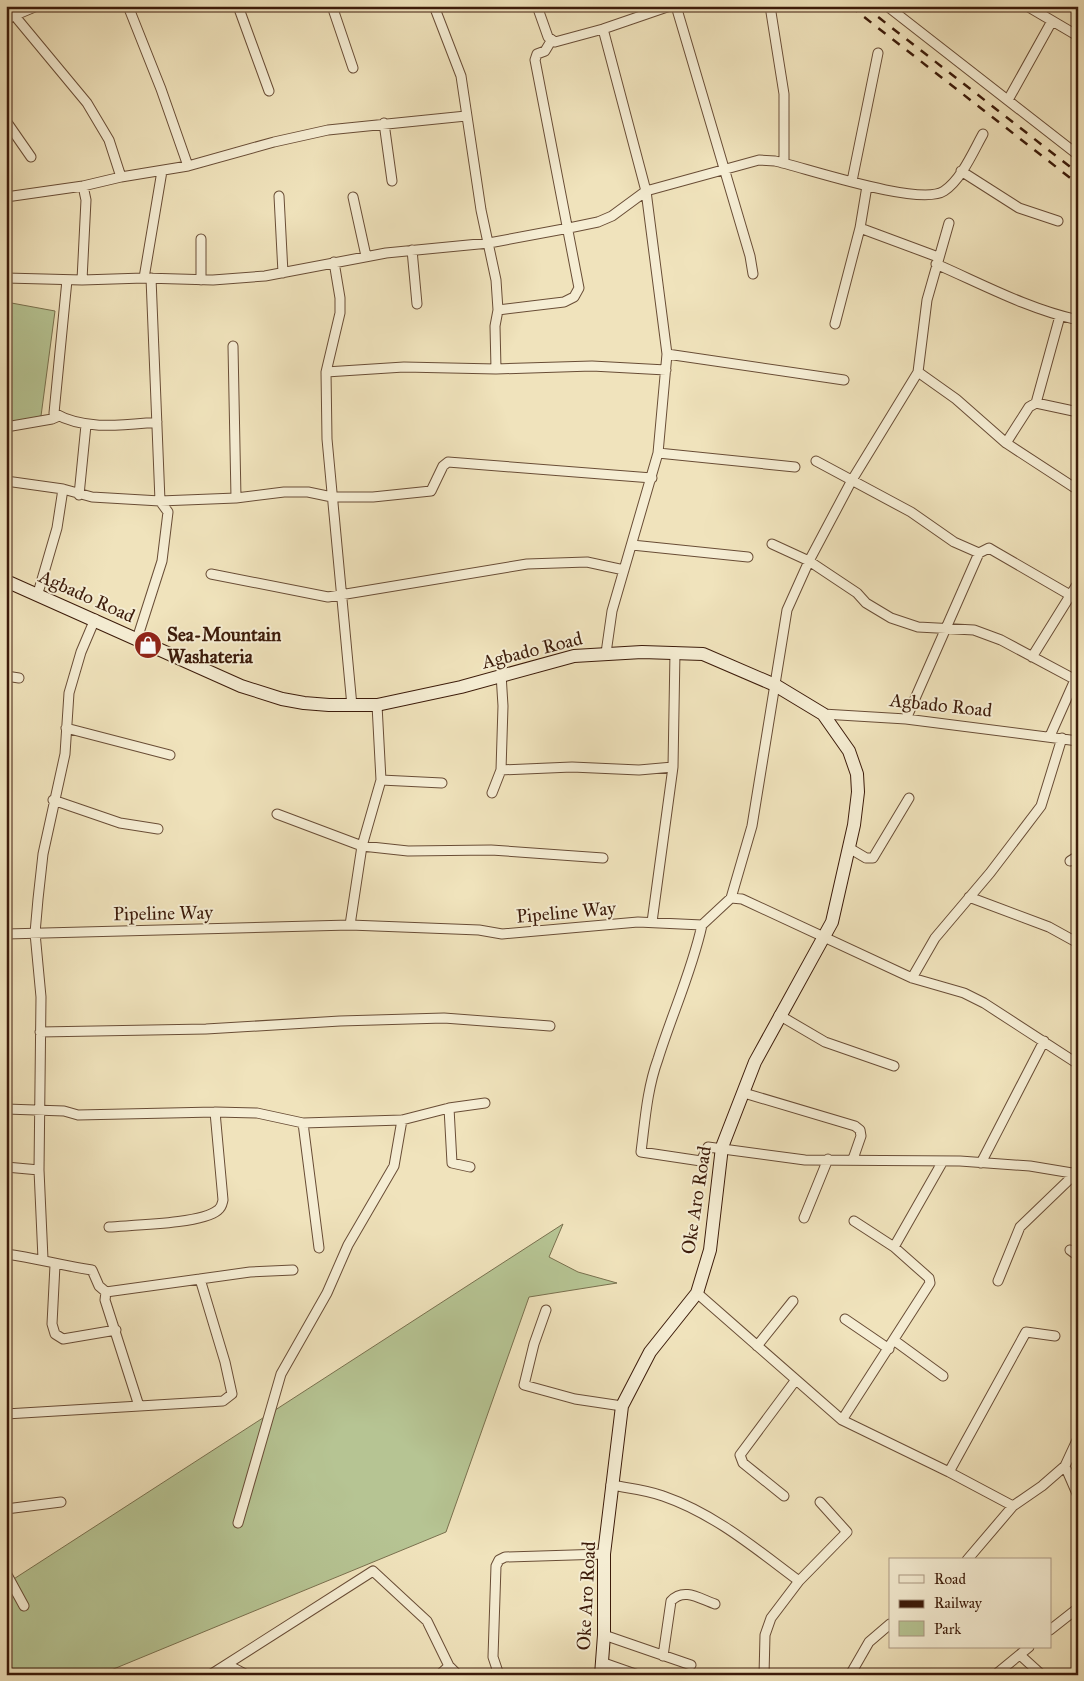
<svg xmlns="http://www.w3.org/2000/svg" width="1084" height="1681" viewBox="0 0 1084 1681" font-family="'IM FELL Great Primer',serif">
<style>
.green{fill:#b6c493;stroke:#79704e}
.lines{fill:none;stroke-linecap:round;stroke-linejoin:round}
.street-casing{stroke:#694d36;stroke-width:11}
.secondary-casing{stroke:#3c1b0a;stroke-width:14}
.street{stroke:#f5edd3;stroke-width:9}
.secondary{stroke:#f5edd3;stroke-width:12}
.rail{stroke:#3c1b0a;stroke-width:2.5;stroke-dasharray:9 9;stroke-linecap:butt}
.labels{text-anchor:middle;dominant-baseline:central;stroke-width:4;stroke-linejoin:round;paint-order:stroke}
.street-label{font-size:19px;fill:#3c1b0a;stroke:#f5edd3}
.poi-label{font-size:19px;font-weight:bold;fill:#3c1b0a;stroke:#f5edd3;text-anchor:start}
</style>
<rect width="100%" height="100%" fill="#f0e3bc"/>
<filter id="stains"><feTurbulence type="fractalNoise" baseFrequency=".004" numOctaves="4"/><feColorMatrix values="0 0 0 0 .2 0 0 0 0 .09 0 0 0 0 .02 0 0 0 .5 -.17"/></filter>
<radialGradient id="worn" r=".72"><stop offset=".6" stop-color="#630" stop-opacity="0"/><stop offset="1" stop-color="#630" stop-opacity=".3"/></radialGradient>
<path class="green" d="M6,302L55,311L41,416L6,424Z
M563,1224L549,1257L578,1272L617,1283L529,1297L446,1532L99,1675H6V1584Z"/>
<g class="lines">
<g class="street-casing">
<path id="street" d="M128,6L161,89L188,166
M238,6L269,91
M332,6L353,68
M434,6L461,76L481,210L496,280L498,310L495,326L496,369
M537,6L548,37L555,42L603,29L670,6
M676,6L750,256L753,274
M770,6L784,94V163
M887,6L1078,155
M1027,6L1078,36
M14,15L87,103L109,140L121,177L188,166L274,142L328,130L466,116
M6,19L37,6
M603,29L646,191L667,354L658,453L612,611L606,653
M1008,100L1052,21
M6,121L31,157
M384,123L392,181
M162,171L144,278L213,280L265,276L386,253L489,243L569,228L598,222L612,216L646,191L759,160L775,161C806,168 920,207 944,191C961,180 973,152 983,134
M961,171L1019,208L1058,221
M852,181L878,53
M279,196L283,273
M6,197L83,186L121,177
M353,197L366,256
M860,228L938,257
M412,250L417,304
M334,262L340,298V313L326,372L327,439L352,706
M936,264C982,284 1028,309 1078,320
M6,278L82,280L144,278
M67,280L54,413C85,431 123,425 157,422
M82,280L86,200L83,186
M201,280V239
M498,310L564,302L574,297L579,288L535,60L537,54L545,51L551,41
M835,324L860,228L867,186
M233,346L236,498
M667,354L844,380
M326,372L404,367L496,369L592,366L666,370
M918,372L956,399L1006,443L1078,490
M1036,403L1060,316
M6,427L52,419L59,416
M1006,443L1029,407L1036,403L1078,412
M658,453L795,467
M816,461L911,512L954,542L979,553
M6,481L63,489L92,497L160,501L236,498L284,492H308L332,497H373L431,491L443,466L448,462L652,478
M79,495L86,425
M772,544L809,561L857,593L866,603L891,618L918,627L974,630L1001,640L1074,679
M632,545L748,557
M211,574L328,597L527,564L587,562L624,570
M38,593L57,528L63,489
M137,639L162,561L168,512L160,501L151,278
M1032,657L1078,583
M6,676L19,678
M823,714L906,719L1078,741
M906,719L979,553L989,548L994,551L1070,595
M66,728L170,755
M1050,736L1078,673
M501,770L572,767L639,770L673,767
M381,780L442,783
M492,793L501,770L503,706L501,674
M53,800L120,823L158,829
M277,814L362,846L408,851L491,850L603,858
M849,848L866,858H873L909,798
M1070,861L1078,856
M969,897L1049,927L1078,943
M731,898L752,826L787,610L809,561L852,480L918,372L927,300L949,223
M652,922L673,767L675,652
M350,925L362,846L381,780L377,705
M702,925C692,971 672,1014 658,1059C647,1089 645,1121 641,1152L701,1161L708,1147L805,1160L960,1161L1030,1166L1078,1174
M6,934L350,925L479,930L502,934L638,922L702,925L731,898L742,899L912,978L964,993L984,1003L1078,1064
M912,978L935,938L990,873L1041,806L1062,738
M779,1015L825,1042L894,1066
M40,1032L206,1029L340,1021L444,1018L550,1026
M744,1093L855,1126L860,1130L861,1136L853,1159
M449,1108L452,1163L470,1167
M6,1109L64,1111L78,1115L215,1112L257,1113L303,1123L402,1120L449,1108L485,1103
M303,1123L319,1248
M981,1163L1044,1041
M6,1167L39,1170
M804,1218L828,1159
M109,1227C132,1225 202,1224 218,1210C222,1207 222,1204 223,1200L215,1112
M894,1247L943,1161
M1070,1250L1078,1256
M6,1254C36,1258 63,1266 92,1270L99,1286L106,1292L105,1300L139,1406
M43,1259L39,1170L41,997L35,933L38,899L43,854L65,754L69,693L81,652L95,619
M55,1265L52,1324L55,1334L63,1339L116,1330
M200,1279L250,1272L293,1270
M998,1281L1020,1227L1075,1174
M697,1293L842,1420L949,1472L1013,1506
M546,1310L534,1344L524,1385L575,1399L622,1406
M845,1319L889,1349
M895,1341L943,1376
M757,1346L793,1301
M6,1414L223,1401L232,1394L225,1362L200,1279L106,1292
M842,1420L930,1283L929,1278L894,1247L854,1221
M1065,1466L1078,1496
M949,1472L1026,1332L1055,1336
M611,1485C628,1488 647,1490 663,1496C715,1514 756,1549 799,1581
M784,1496L743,1463L740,1455L795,1381
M6,1509L61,1502
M238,1523L281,1374L327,1293L348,1245L394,1166L402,1120
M967,1560L1013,1506L1042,1486L1065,1466L1078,1438
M6,1573L24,1606
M1050,1630L1078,1608
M604,1635L691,1665
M1020,1655L1042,1675
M663,1656L671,1601C684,1587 700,1599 715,1604
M601,1662L638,1675
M228,1665L247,1675
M210,1675L373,1571L427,1621L449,1666L458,1675
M439,1675L449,1666
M499,1675L493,1657L496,1566L499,1560L505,1557L604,1554
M764,1675L765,1635L771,1618L799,1581L847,1532L820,1502
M850,1675L869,1642L890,1624
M995,1675L1029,1647"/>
</g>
<g class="secondary-casing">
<path id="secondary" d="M6,581L241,686L282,699L304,703L329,705H377L461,687L574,656L642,652L703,654L775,685L823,714L849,751L857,774L858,792L854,825L832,922L755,1062L722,1147L710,1250L697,1293L650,1352L622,1406L604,1554V1635L601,1675"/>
</g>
<use href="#street" class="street"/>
<use href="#secondary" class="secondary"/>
<path class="rail" d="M850,6L1078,184
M864,6L1078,173"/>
</g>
<defs>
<g id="shop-disc" transform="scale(1.4375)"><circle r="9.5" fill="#8f2418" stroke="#f5edd3"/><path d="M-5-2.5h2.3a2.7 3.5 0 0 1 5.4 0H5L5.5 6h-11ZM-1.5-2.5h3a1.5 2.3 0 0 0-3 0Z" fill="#fff"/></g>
</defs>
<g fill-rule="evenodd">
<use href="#shop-disc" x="148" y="645"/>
</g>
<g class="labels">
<g class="street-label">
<text transform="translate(87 596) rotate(24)">Agbado Road</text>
<text transform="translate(532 650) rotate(-14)">Agbado Road</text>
<text transform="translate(941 705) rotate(6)">Agbado Road</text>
<text transform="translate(566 912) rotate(-5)">Pipeline Way</text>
<text transform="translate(163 913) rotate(-1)">Pipeline Way</text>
<text transform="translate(696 1200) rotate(-81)">Oke Aro Road</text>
<text transform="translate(586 1596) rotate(-87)">Oke Aro Road</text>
</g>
<g class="poi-label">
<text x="167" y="634">Sea-Mountain<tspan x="167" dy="22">Washateria</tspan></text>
</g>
</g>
<rect width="1084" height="1681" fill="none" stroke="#f0e3bc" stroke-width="25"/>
<rect x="8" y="8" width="1069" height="1666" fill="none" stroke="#3c1b0a" stroke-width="2.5"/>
<rect x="12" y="12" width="1059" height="1656" fill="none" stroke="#3c1b0a"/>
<rect x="889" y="1558" width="162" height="90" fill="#f5edd3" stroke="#ab9983"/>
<rect x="899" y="1575" width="25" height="8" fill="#f5edd3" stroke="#ab9983"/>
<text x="934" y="1584" font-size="15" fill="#3c1b0a">Road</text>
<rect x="899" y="1600" width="25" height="8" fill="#3c1b0a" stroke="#ab9983"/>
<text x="934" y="1608" font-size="15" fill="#3c1b0a">Railway</text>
<rect x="899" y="1621" width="25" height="15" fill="#b6c493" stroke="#ab9983"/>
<text x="934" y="1634" font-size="15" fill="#3c1b0a">Park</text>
<rect width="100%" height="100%" filter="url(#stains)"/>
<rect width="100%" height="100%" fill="url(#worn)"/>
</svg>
